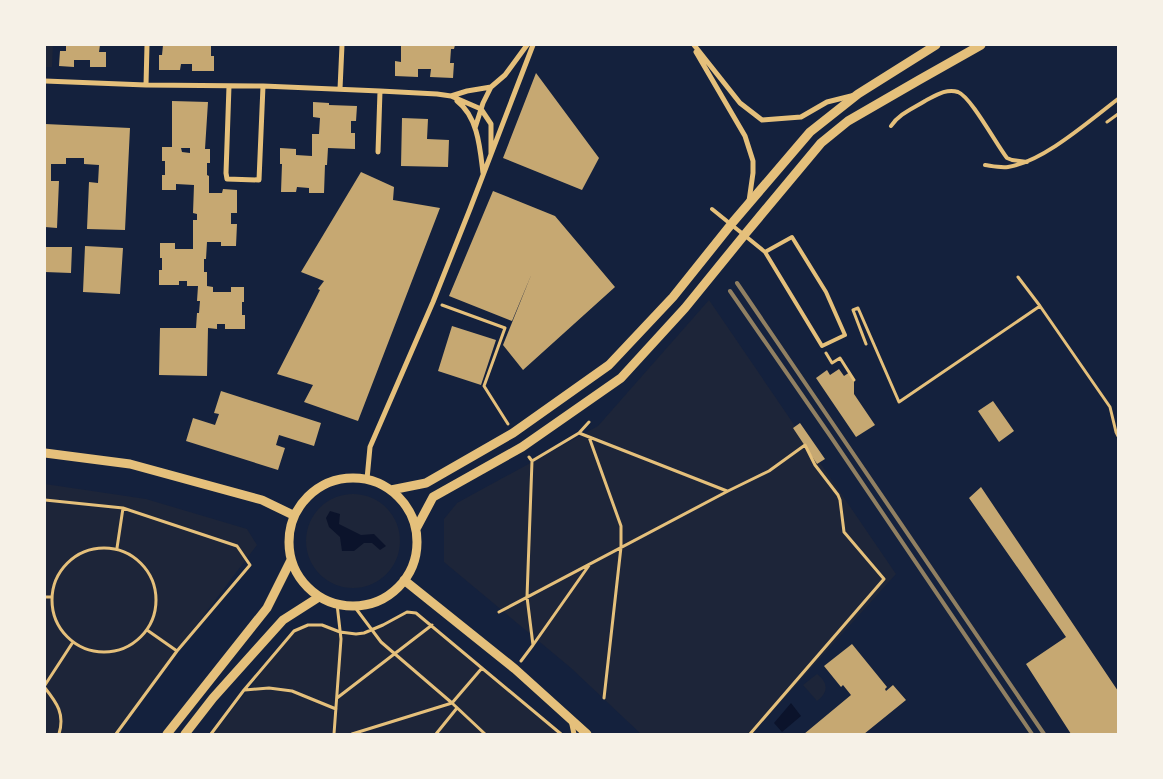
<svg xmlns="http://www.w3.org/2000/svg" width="1163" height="779" viewBox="0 0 1163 779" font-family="Jost,sans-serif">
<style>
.green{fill:#1d2539}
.water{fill:#0b132b}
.building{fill:#c6a872;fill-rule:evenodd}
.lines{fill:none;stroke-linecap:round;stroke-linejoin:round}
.path{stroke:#e5c07b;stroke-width:3}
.service{stroke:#e5c07b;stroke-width:4}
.minor{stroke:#e5c07b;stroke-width:5}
.tertiary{stroke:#e5c07b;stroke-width:9}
.rail{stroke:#918062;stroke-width:4}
</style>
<rect width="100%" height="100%" fill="#14213d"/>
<path class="green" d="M45,45H53L52,67H45Z
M709,300L896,574L752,734H641L571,668L444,562V519L457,503L598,426Z
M45,484L146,499L247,529L257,545L114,734H45Z
M306 541a47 47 0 1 1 94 0a47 47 0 1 1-94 0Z
M407,612L416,613L561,734H213L294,631C302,628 310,624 320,625C332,626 342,635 357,633C375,631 391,620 407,612Z
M817,674C828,682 829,692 817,701L803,685Z"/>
<path class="water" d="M330,511L340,514L339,524L361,535L374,534L386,546L380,550L372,543H364L354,551H342L340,537L329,527L326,518Z
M791,703L801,716L782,732L774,723Z"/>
<path class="building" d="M66,45H100L99,52H106V67H90V60H74V67L59,66L60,51H66Z
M163,45H211V56H214V71H192V64H181L180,70H159V55H162Z
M401,45H455L454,49H451L450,63H454L453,78L430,77L431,69H418V77L395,76V61L401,62Z
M536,73L599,158L582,190L503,158Z
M172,101L208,102L205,149H210V163H207V175L209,176V193H222L223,189L237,190V213H231V224H237L236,246H221V242H207L206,259H204V272H207V286L213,287V292H231V287H244V302H242V315H245V329H225V324H217V329L208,328L207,376L159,375L160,328H196L197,313H199L200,301H197L198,286H187V281H179V285H159V270H162V258H160V243H175V249H193V220H197V214L193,213L194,185L176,184V190H162V175H165V161H162V147H172ZM181,148H190V153L182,152Z
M313,102L329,103V105L357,106L356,121H351V133H355V149L328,148L327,165H325L324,193H309V188L297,187L296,192H281L282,164H280V148L296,149V155L312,156V134H319L320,118L313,117Z
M402,118L428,119L427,139L449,140L448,167L401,166Z
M45,124L130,128L125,230L87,229L89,182L98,183L99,165L84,164V158H66V164H51V181H59L57,228L45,227Z
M361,172L394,187L393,200L440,208L358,421L304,402L313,385L277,374L320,290L318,289L324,281L301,272Z
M493,191L555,216L615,287L523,370L503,345L532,273L512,321L449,296Z
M85,246L123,248L120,294L83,292Z
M46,247H72L71,273L45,272Z
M452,326L496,340L481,385L438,371Z
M839,369L844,376L850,372L854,380V394L875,425L856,437L816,378L827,370L830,375Z
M221,391L321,423L314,446L279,435L276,445L285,448L278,470L186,441L193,418L215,425L219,414L214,413Z
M993,401L1014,431L999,442L978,411Z
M800,423L825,459L817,464L793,428Z
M981,487L1118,691V734H1071L1026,664L1066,637L969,498Z
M852,644L887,687L885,689L886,691L893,685L906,700L864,734H804L851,695L843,685L841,687L824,666Z"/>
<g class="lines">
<path class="path" d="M1107,122L1118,114
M1018,277L1040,306
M442,305L505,328L484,386L508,424
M866,344L853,310L858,308L899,402L1040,306L1110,407L1116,432L1118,436
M826,353L832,363L840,358L854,380
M589,422L579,433L727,491
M589,437L621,526V547L604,698
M529,457L532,461L579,433
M45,500L123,508
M52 600a52 52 0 1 1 104 0a52 52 0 1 1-104 0Z
M45,597H52
M354,606L381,642L452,703L485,734
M499,612L728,491L769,471L805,445L815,465L838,495L840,500L844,532L884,579L750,734
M147,630L177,651
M533,645L590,564
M521,661L533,645L527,597L532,461
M45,685L73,642
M45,688C57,703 65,714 59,734
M245,690L269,688L292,691L336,709
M337,698L432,625
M116,734L177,651L250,565L237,546L123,508L117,548
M211,734L244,690L294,631L308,625H322L340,632L356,634L364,633L383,625L407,612L416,613L561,734
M334,734L341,639L337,604
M352,734L452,703L482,668
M436,734L457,708"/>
<path class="service" d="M891,126C899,114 912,109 925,101C935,96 946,88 958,92C971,97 996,144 1007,158L1012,160L1027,162
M985,165C992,166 1000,168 1008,167C1043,162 1089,121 1118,99
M712,209L765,252
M792,237L826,292L845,335L822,346L765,252Z"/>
<path class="minor" d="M694,45L740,103L762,120L801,117L827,102L855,95
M696,52L745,136L753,161V173L749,201
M45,81L146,85L263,86L380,91L437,94L451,96L481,109L491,124V154
M146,85L147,45
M229,86L226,173L227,179L259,180L263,86
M340,89L342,45
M451,96L467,91L491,87L505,75L527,45
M457,101C478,117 480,148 483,173
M475,128L483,103L491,87
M378,152L380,91
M367,479L370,447L433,302L470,209L533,45
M571,720L574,734"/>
<path class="tertiary" d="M45,453L130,464L262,500L293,515
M289 542a64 64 0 1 1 128 0a64 64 0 1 1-128 0Z
M391,490L426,483L513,433L609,365L673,297L733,222L810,132L858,94L936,45
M416,529L433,497L522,447L621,378L685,308L746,233L821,143L848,121L919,80L981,45
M404,580L515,669L587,734
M167,734L267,608L291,560
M185,734L213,698L283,620L319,597"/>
<path class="rail" d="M737,283L1044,734
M730,291L831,437L1032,734"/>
</g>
<rect width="1163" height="779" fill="none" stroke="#f6f1e7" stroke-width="92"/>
</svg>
